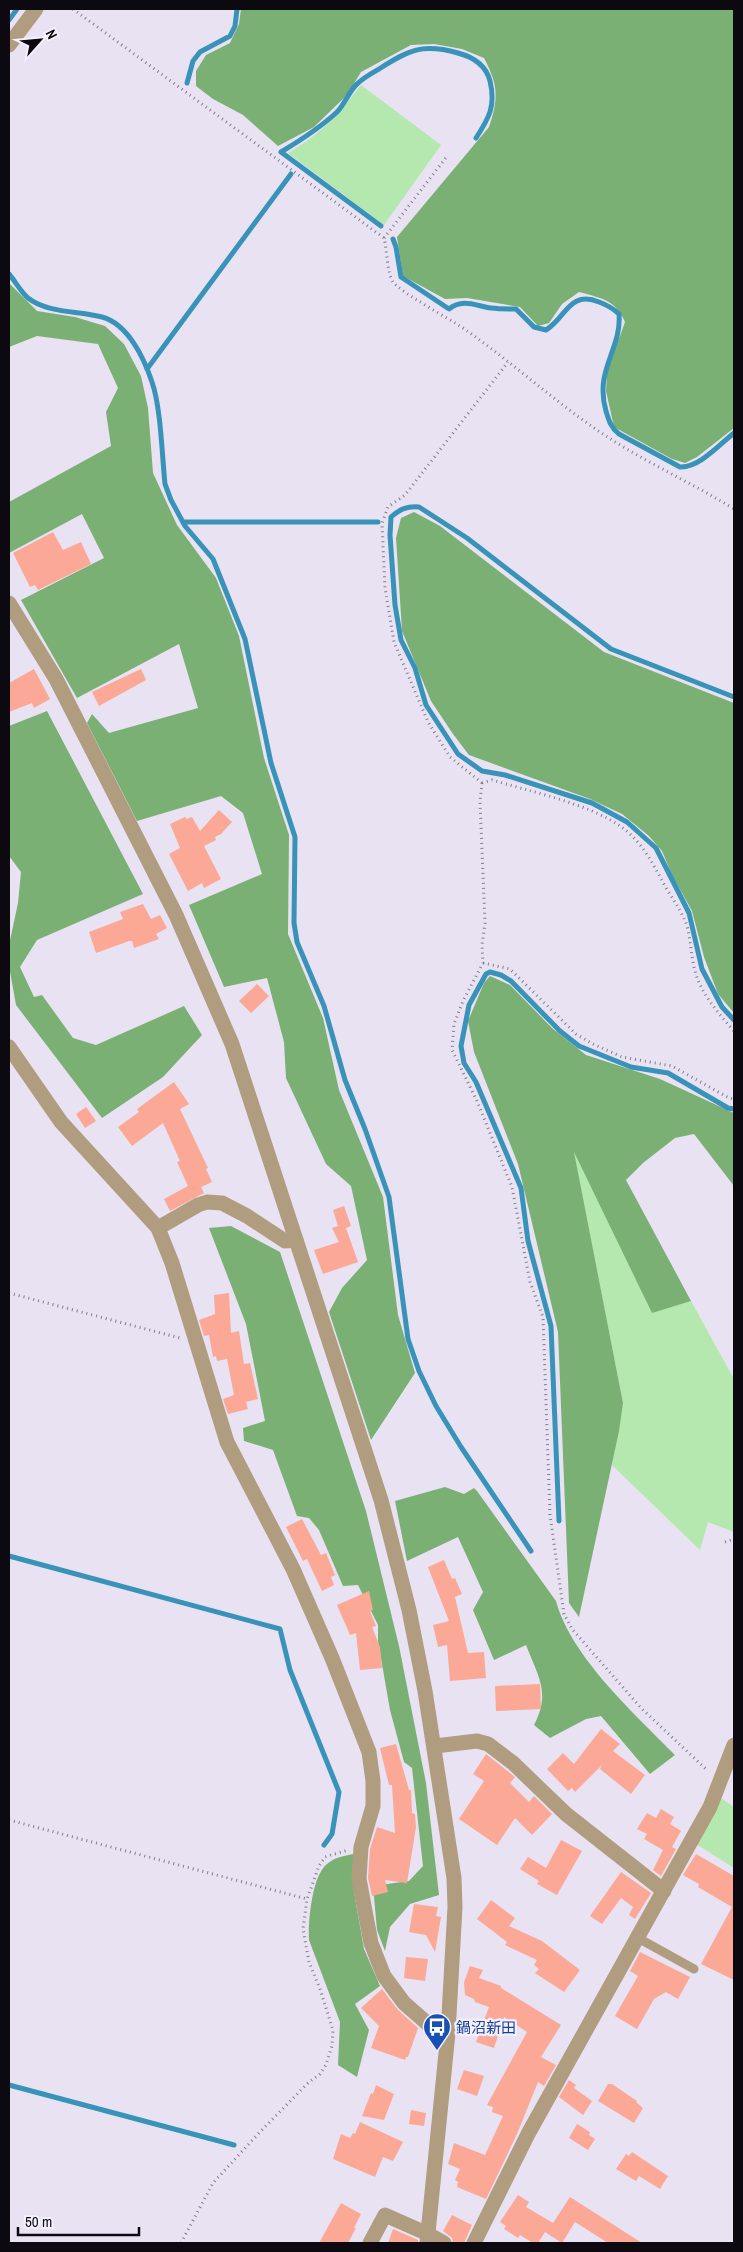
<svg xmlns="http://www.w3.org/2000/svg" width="743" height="2252" viewBox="0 0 743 2252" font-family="'Archivo Narrow','Noto Sans JP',sans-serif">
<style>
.green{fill:#b5e8ae}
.forest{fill:#7bb074}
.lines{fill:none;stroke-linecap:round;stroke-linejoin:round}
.stream{stroke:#3993b9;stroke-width:5}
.building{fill:#fba897}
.path{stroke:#827e89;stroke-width:3;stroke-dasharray:1 4;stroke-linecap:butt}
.service{stroke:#b09d80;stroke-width:9}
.minor{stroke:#b09d80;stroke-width:15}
.tertiary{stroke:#b09d80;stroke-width:15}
.labels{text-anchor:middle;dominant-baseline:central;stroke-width:4.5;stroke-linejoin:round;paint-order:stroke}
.transit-label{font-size:15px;fill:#164399;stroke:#f5f0fe;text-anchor:start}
</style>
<rect width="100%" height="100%" fill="#e8e2f3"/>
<path class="green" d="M361,85L441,145L384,225L288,153C321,134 338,115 361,85Z
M573,1149L652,1312L691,1301L734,1379V1532L708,1522L700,1550L612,1465L623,1403Z
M721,1798L734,1807V1868L696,1844Z"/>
<path class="forest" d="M241,9H734V428L697,457L685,463L672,459L614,427L606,391L607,372L625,322C616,300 601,298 579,292L562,304L549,323L538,326L520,307L467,298L445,299L403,276L397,237L489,127C499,97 498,85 484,58L462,49L434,44L411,45L361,72L347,95L314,127L278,146L243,115L213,99L196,86V71L206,55L230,43L239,24Z
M9,283L37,311L75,317L105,326L124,344L141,376L148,408L153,473L177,525L216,578L239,636L264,758L289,835L288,934L323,1018L339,1090L383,1197L398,1315L415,1373L371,1440L329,1312L342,1288L367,1260L351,1186L326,1164L286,1078L284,1042L267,978L224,987L189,905L262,874L243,813L221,796L137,821L87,723L92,714L109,733L198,708L179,644L77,698L21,600L104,558L82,514L9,553V502L111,446L106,412L118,388L98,344L37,336L9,347Z
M414,512L440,526L604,652L734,703V1013L718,994L704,957L692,911L672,875L662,851L649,836L622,814L590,799L469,755L453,734L431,701L402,631L396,538L401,518Z
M47,711L143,894L37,940L20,967L34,997L42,995L73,1038L96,1045L184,1006L202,1035L163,1077L102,1118L16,1005L9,966V945L18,903L21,872L9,856V726Z
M490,976L510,985L552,1028L586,1055L660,1079L734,1113V1186L694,1134L675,1138L643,1163L626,1180L691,1301L652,1313L574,1152L623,1403L619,1431L579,1617L569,1603L558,1332L518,1164L474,1052L468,1021L484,983Z
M231,1226L280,1252L366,1511L399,1646L426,1783L439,1895L410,1904L390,1927L385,1951L377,1930L373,1886L409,1881L423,1866L412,1768L404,1762L390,1710L378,1641V1625L358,1585L343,1586L319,1530L309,1518L297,1516L273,1450L244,1441L243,1428L265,1421L246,1324L209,1228Z
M445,1487L464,1494L474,1488L477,1491L556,1601C571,1657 635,1714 675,1755L650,1774L601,1716L586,1719L550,1738L534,1725C551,1693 538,1676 526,1645L494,1660L473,1610L483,1592L458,1537L407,1561L395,1501Z
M353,1854L354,1892L364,1949L380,1986L355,2004L369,2030L357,2077L338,2065L340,2022L309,1940C308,1921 312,1876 327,1864C335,1857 344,1856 353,1854Z"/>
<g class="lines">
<path class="stream" d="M9,20L17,9
M187,83L193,61L200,52L230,36L235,26L237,9
M381,226L281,152C301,140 320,128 337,112C345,104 349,91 357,84C363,78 372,73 379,69C409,50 422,43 458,53C473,57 486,65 490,81C496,106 489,118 476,138
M393,239L396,247L401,277L449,309C463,298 476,306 491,308C499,309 508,309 516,309L534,327L546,330C566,318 569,290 599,302C607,305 613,308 619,314C622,349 594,370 606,411C609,421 611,428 619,434L680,467C699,468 720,444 734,433
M9,274C15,281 21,292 28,298C47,313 79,311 102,317C128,324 144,358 152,382C161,408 162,456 165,484L171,500L185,526L213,559L245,639L271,763L295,837L294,923L297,942L324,1006L345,1080L365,1129L389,1197L408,1339L419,1371L436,1406L461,1447L531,1551
M147,369L291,174
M183,522H378
M734,697L611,649L467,538L419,507C407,506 400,509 391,517L390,535L395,605L401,640L415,668L426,705L458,754L482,771L505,775L592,803L627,822L656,848L689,913L702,969L722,1007L734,1020
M559,1521L551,1326L528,1241L521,1188L476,1082L464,1063L461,1046L469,1005L486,974L490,972L501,975L511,981L560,1031L579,1046L631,1067L668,1073L728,1108L734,1109
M9,1556L280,1629L290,1670L339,1792L332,1834L324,1845
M9,2085L234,2145"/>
</g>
<path class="building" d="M53,532L63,550L81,542L91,564L38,590L35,585L30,587L13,553Z
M34,669L50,699L34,708L32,703L9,712V683Z
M141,669L146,680L99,706L92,692Z
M219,810L232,822L221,834L215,837L216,840L204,846L221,879L204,888L202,883L188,891L169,854L180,848L170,824L185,817L187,819L192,817L200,831Z
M143,904L151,919L160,915L167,928L156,934L159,939L134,948L132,941H129L96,953L89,932L123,919L120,912Z
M257,984L269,996L251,1013L239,1001Z
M174,1082L189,1104L180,1109L208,1168L206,1169L212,1182L201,1187L204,1193L170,1211L164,1199L188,1186L177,1162L180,1161L163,1123L132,1146L118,1127L139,1112L137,1109Z
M86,1107L96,1121L85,1128L76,1114Z
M344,1206L351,1226L346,1228L358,1262L323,1274L314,1250L339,1242L332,1228L338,1226L333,1210Z
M229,1293L231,1333L239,1331L244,1364L250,1363L258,1399L246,1402L248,1409L228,1414L223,1399L234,1395L227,1359L217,1361L216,1356L213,1357L209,1335L204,1336L199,1320L215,1314L214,1295Z
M302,1519L321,1555L326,1553L335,1575L331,1577L334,1585L322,1591L307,1559L303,1561L286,1527Z
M444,1560L452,1579L455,1578L462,1594L455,1597L468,1653L484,1652L486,1678L450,1681L447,1645L438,1647L433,1625L449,1621L428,1567Z
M369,1591L373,1610L370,1611L376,1626L372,1627L380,1647L382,1668L360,1670L356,1633L350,1635L337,1605Z
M540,1684L541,1709L496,1711L495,1686Z
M601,1729L620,1744L613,1751L645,1775L631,1794L600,1769L602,1765L575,1792L572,1788L568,1791L547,1769L563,1753L574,1764Z
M396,1744L409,1790H411L412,1813L415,1814L416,1827L407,1883L385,1880L388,1892L372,1896L368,1878L370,1849L377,1827L395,1833L392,1785H389L380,1748Z
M486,1754L515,1777L510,1783L529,1802L534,1796L552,1814L532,1835L515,1818L497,1845L459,1819L484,1781L473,1774Z
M661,1809L674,1817L670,1824L681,1831L672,1847L676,1849L661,1876L653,1870L663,1850L644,1839L647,1834L637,1829L647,1813L656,1818Z
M561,1840L582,1851L557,1895L537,1884L539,1881L520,1869L528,1857L546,1868Z
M696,1854L734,1876V1980L701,1964L732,1907L698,1887L699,1884L683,1875Z
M621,1872L651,1893L635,1919L629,1915L633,1907L621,1898L602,1924L590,1916Z
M491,1900L515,1918L509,1926L542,1941L580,1970L564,1992L535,1973L539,1969L534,1965L537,1960L505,1945L507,1942L477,1919Z
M414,1904L438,1907L436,1916L441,1917L435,1952L426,1935L409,1932Z
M640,1952L690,1977L678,1999L666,1992L654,1999L637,2029L615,2016L638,1976L630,1971Z
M406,1957L428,1959L425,1981L404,1978Z
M470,1966L483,1970L479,1978L501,1986V1988L561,2025L541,2057L556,2065L544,2086L538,2082L517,2134L486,2199L457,2187L458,2182L455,2180L460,2169L448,2164L454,2143L485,2155L503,2116L492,2112L493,2107L487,2105L527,2032L504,2017L494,2048L476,2042L489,2007L475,2002L474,1999L465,1995L464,1982Z
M382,1989L398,2010L418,2028L408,2057H406L405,2060L371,2048L379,2026L361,2008Z
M464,2070L484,2076L477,2096L457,2089Z
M569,2080L576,2085L574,2088L592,2101L583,2115L559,2097Z
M608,2084H612L637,2101L636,2102L643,2108L634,2123L598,2101Z
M376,2085L394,2094L384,2120L362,2116L371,2093L373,2094Z
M411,2110L426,2113L424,2126L409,2124Z
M360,2122L403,2142L393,2161L383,2157L375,2177L333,2159L341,2134L350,2138L353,2133L355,2134Z
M577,2124L590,2132L589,2135L595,2139L588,2150L569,2138Z
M632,2152L668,2176L660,2189L639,2176L636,2181L616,2169L626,2154L629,2156Z
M518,2195L529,2202L526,2207L553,2223L570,2197L642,2243H608L575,2222L562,2243L545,2232L538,2243H533L520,2235L518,2238L504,2229L506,2226L500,2222Z
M341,2203L361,2214L354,2228H356L348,2243H319Z
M452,2215L472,2225L464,2243H453L452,2238L443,2231Z
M393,2229L418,2240V2243H388Z"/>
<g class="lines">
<path class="path" d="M73,9L384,238C387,250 387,273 393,282C400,292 450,319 463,328C512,362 556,403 606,436C647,463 692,483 734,509
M384,238L448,155
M482,783L480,801L485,923L482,945L483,963L463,1001L454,1024L452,1050L477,1101L512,1187L530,1282L543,1317L550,1515L564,1614L572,1629L641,1708L708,1771
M482,783L450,757L428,722L394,642L385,588L382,523L388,507L405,495L508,362
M482,783L492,780C529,791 589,804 620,826C642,841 653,864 665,886C673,900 682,911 687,926C691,941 691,957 695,971C701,994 719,1014 734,1031
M483,963L510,969L576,1034L593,1044L622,1057L672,1066L729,1098L734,1099
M9,1293L180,1338
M725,1542L734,1539
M9,1820L307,1899
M181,2243L213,2183L259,2133L308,2083L320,2074L326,2065L332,2046L333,2030L320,1989L309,1962L303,1929L307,1899L319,1866L325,1857L348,1850"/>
<path class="service" d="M638,1938L694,1969"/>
<path class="minor" d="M9,45L36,9
M9,1047L61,1122L158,1228L172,1263L227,1442L293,1569L332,1658L369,1752L373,1781V1806L361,1847L359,1879L371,1943L384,1976L404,2003L428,2024L448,2033
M158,1228L198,1205L207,1202L222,1203L247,1216L285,1241L296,1240
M435,1746L477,1741L488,1744L513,1763L566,1814L664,1891
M370,2243L385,2215L428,2234L444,2243
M474,2243L528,2134L710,1807L734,1745"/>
<path class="tertiary" d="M9,603L56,679L176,915L232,1044L381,1500L409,1610L425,1691L454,1878L455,1907L448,2033L427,2243"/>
</g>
<defs>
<g id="bus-pin" transform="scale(1.4375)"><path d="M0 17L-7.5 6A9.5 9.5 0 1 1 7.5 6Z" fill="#1a4fb4" stroke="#f5f0fe"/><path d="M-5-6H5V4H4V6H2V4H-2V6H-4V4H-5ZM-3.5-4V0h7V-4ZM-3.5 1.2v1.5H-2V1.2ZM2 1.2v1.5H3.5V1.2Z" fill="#fff"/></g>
</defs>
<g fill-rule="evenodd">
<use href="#bus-pin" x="437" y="2027"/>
</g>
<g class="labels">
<g class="transit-label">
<text x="456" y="2027">鍋沼新田</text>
</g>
</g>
<rect width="743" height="2252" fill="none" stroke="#0c0a10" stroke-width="20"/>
<g transform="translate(40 40) rotate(63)" stroke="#f5f0fe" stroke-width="4" paint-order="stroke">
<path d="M0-4L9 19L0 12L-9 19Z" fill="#0c0a10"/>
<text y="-8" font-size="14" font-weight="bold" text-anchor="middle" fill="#0c0a10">N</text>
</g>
<path d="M18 2227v8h121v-8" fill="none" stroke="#0c0a10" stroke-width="2.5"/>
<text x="25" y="2227" font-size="15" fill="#0c0a10" stroke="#f5f0fe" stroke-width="4" paint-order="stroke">50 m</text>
</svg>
